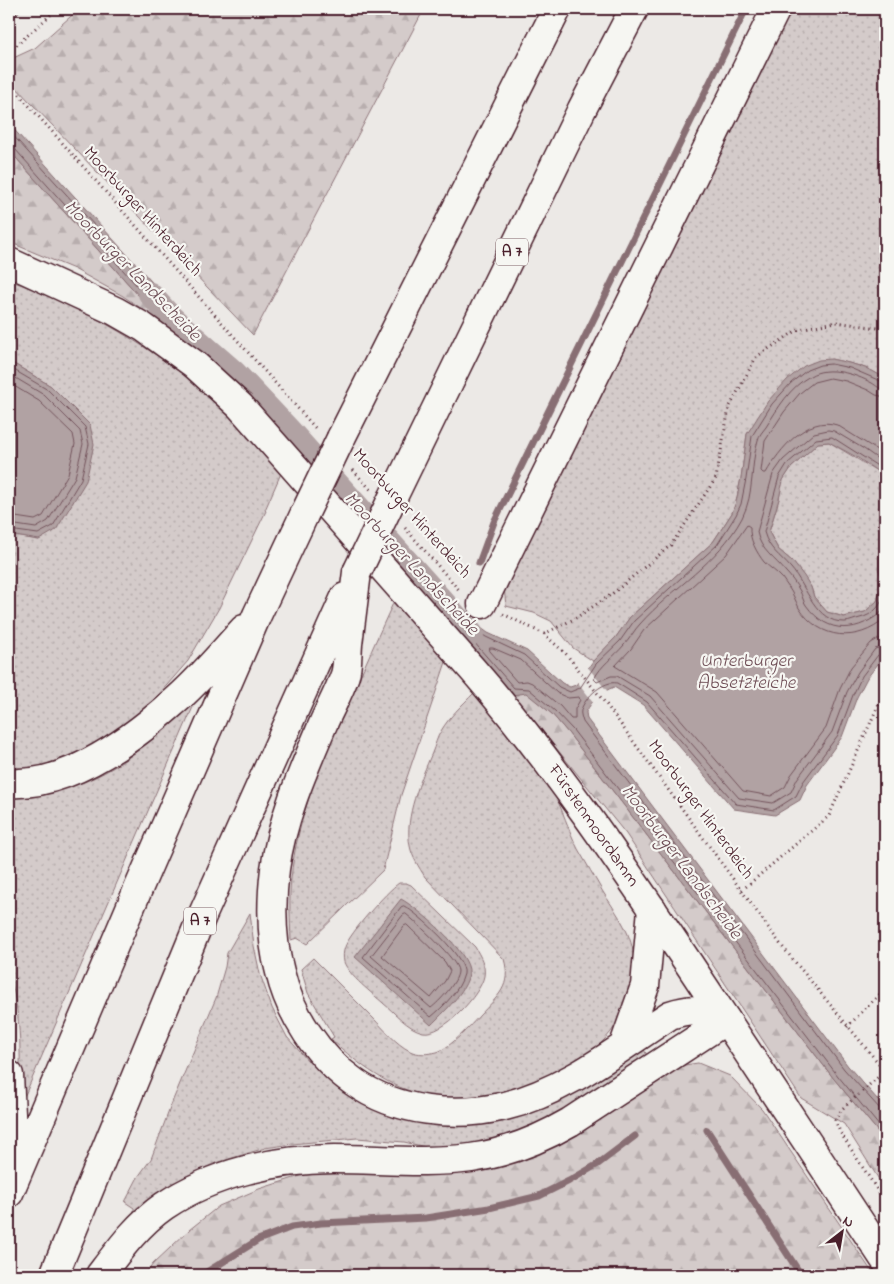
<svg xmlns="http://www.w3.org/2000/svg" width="894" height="1284" viewBox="0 0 894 1284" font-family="'Indie Flower',sans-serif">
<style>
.grass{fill:url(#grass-dots);stroke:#8f757a}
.forest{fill:url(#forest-firs);stroke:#8f757a}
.water{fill:#b1a2a3;stroke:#886e73}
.pier{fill:#ece9e6}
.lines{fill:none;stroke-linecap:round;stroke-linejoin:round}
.shore{stroke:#73535b;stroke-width:1}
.stream{stroke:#886e73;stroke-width:7}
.canal{stroke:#b1a2a3;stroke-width:24}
.minor-casing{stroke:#4a1f2b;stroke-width:31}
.major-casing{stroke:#4a1f2b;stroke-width:31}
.highway-casing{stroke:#4a1f2b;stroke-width:31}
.path{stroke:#4a1f2b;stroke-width:3;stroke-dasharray:1 4;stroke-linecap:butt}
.minor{stroke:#f6f6f2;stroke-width:28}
.major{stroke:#f6f6f2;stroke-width:28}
.highway{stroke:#f6f6f2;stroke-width:28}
.highway-bridge-casing{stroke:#4a1f2b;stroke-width:31;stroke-linecap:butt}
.highway-bridge{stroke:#f6f6f2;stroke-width:28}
.labels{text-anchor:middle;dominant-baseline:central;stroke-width:4.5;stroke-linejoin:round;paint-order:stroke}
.shield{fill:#f6f6f2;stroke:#7e6067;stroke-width:1}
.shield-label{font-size:16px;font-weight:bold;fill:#4a1f2b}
.street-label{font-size:18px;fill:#4a1f2b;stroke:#f6f6f2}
.water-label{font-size:19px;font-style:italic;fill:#6e4d55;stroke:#f6f6f2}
</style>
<defs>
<pattern id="grass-dots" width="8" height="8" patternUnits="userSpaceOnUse" patternTransform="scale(1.25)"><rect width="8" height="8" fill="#d4cbca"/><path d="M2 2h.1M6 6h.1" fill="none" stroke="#b8aeae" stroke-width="1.8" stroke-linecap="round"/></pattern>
<pattern id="forest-firs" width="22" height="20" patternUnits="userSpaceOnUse" patternTransform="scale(1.25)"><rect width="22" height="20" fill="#d4cbca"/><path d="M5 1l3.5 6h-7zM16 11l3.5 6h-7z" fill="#b8aeae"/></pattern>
</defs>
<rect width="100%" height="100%" fill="#ece9e6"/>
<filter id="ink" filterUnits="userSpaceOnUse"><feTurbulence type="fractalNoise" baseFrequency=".02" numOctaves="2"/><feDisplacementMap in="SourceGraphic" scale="10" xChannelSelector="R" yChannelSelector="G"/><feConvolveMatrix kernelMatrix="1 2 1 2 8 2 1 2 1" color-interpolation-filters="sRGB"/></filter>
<g filter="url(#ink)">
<path class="grass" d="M792,9H885V379C870,367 850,363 831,359L755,423L747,434L741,478L736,502L732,513L713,542L630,617L616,637L593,661L573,648L551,621L534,613L506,606L504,587L707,173Z
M9,280C85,307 157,349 217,403C240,424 261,449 282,471L265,510L266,511L219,608L188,661L146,709L97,744L43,766L9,769V535L39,540L90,425L51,386L9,361Z
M829,442L877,471L885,486V537L879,570L883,583L877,601L865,612L844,617L827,612L814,597L811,587L793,562L778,549L769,532L779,499L783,480L791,468L818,443Z
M395,599L446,662L401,795L383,870L307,944L297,938L291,940C290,920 289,899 291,879C297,817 322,759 348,703C364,668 379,633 395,599Z
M474,693C496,715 511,735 529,760C537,770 546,780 552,790C563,809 568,830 578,849C586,863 595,878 603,892C621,920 639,942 633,978C630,1000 620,1023 605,1039C593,1052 579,1060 565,1067C524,1090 475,1107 427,1096C388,1087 360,1066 331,1039L334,1037L308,993L301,969L313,958C333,978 353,998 373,1018C384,1029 396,1044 410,1051C418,1055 428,1054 437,1052C450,1048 471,1025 480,1015C498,996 512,986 504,959L425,877C419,867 412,857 410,846C404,817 421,779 432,753C435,746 437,737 441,731C449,717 462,705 474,693Z
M188,704L193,707L22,1102C17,1081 21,1071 20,1051C20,1027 16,995 9,973V795C20,794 32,795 43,793C102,785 149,746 188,704Z
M399,883H406L411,885L475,947C480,956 486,965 484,976C481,994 443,1036 423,1032C408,1029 394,1012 383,1003C372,993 349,976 344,962C343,957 343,952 345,947C349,934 387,891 399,883Z
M250,913L254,946L260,974L272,1008L287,1037L308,1061L314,1057L438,1122L643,1048L648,1057L540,1126L494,1141L448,1148L426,1147L404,1142L357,1138L292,1144L265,1148L213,1164L183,1179L134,1215V1208L125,1202L138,1177L151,1159L173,1100L216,998L225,967L227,953Z"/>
<path class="forest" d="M79,9H424L253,335L9,80V60L35,48Z
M9,150L164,324L123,296L74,269L9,242Z
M526,692L552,714L569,734L834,1079L885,1140V1189L844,1124L801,1098L626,834L513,695Z
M698,1063L730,1076L762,1109L874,1275H145L153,1264L189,1230L219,1206L259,1189L313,1172L488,1167L678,1066Z"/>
<path class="water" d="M9,124L178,311L164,324L9,150Z
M831,359C850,363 870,367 885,379V486L877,471L858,458L829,442L818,443L791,468L783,480L779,499L769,532L778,549L793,562L804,576L811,587L814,597L827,612L844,617L865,612L877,601L883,583L879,570V558L885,537V655L867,678L857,697L842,737L807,785L800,800L775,815L734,809L643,705L614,687C601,692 593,699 586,712L587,719L848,1066L885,1108V1140L834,1079L569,734L552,714L526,693L513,695L444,616L457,604L477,625L488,633L527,651L562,683L570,687L576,685L593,661L616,637L630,617L713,542L732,513L736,502L741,478L747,434L768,401L787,380L804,366L819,360Z
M9,361L51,386L90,425L94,444L86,481L56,530L39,540L9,535Z
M401,899C418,908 472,954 469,973C467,991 443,1013 431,1025L355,957Z"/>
<path class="pier" d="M586,665L608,692L594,703L576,680Z"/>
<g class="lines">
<path class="shore" d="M9,131L170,309L169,312L165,315H163L15,149L9,147
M9,367L48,390L85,427L89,444L81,479L53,526L38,534L9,530
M9,374L44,395L80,431L83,444L75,477L48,521L36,528L9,524
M9,383L39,401L73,434L75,444L68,474L43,516L35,520L9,516
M885,383L850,368L831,364L820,365L807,370L791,383L772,404L752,436L746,479L741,504L736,515L717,545L634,621L620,641L596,664L580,688L570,692L559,687L524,655L486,637L474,629L458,612H456L452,617L514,688L529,689L555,711L573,730L838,1076L885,1133
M885,389C879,389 877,386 872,383C855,374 828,365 810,376C790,387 778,408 766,427C763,431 759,435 758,440C750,465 755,493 742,518C718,563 673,587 640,624C634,630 630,639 624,645C614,657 601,665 594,679L597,682L611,676H617L650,696L739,798L773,803L791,792L797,779L832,732L847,692L858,672L875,649L885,646
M885,397L876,395L868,390L846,381L830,378L814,382L800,393L784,412L765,441L761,471L763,473H766C779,450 807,415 837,425L885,455
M885,464L864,449L834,431L828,430L814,433L783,460L773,474L757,532C760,550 776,559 786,572C791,577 796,584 800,591C802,595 803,601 806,605C828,636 859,633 885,609
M885,476L879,467L832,437L816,439L787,464L779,477L764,532C769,550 780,555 791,568C807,586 815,623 845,622C849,622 855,619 860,618C873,615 881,606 885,593
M885,619C857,643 820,640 799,608C797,604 796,601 794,597C791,590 786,584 782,578C777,572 770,568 764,562C757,553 749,539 750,527L747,525L726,555L644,630L631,649L615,666L657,692L743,791L771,796L785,787L791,775L826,728L840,689L851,667L871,643L878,639L885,638
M490,648H493L521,660L557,693L568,698L579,697L580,700L575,709V719H571L560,706L532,683L527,681L517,682L490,651Z
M885,652L878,655L862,676L853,695L838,735L803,782L796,796L774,810L736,804L647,702L617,683C604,680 585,697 581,710C580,714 582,718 583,722L844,1069L880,1109L885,1111
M404,906C418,913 468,959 464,974C460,990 443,1007 431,1017L363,957L401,907Z
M406,914C416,922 458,960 458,971C458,982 439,1002 431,1008L371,956L403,915Z
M407,925L445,962L450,971L445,981L431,998L382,956L404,926Z"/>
<path class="stream" d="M9,16L17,9
M479,563L494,522L746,9
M707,1130L801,1275
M202,1275L258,1240L292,1227L321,1223L426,1218L489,1208L539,1196L569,1181L598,1164L635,1136"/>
<path class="canal" d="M150,294L171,317L234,372L289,430L472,634"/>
<g class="minor-casing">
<path id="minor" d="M482,604L776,9"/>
</g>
<g class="major-casing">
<path id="major" d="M9,262L115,311L143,327L194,364L240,406L473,670C553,762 621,863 689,964C755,1063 820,1161 885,1260"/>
</g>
<g class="highway-casing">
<path id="highway" d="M341,438L557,9
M393,497L582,109L634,9
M9,783C67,787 131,740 173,703C198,682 222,653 244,629
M624,1045L645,986L652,909
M9,1075L14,1172
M9,1193L139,887L257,615L304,515
M54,1275L202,916L345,597
M100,1275C119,1250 138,1224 164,1206C213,1173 276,1159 334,1159C380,1159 426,1164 471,1158C507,1153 539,1140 570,1122L726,1020C707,1008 690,1008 670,1015C618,1049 566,1091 505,1106C456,1118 396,1112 354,1082C318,1057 290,1014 280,972C271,940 271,902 275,869C282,818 303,771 323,724C330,708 339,692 345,675C348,665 347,654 348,644C351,620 354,596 357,572"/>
</g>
<path class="path" d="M9,52L57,9
M9,83L317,430
M353,470L371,490
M405,528L460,591
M503,614L544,634L566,654L606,704L781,945L885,1071
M544,634L574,619L612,594L671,545L716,478L729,408L756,357L799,329L836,322L885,329
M742,890L829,816L885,690
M847,1027L885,989
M885,1071L842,1109L835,1120L840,1132L885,1202"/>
<use href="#minor" class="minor"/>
<use href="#major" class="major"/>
<use href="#highway" class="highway"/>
<g class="highway-bridge-casing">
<path id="highway-bridge" d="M304,515L341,438
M357,572L393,497"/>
</g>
<use href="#highway-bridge" class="highway-bridge"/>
</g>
</g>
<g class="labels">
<g class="shield">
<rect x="496" y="238.5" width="32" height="27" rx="4"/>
<rect x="184" y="907.5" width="32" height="27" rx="4"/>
</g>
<g class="shield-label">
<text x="512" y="252">A 7</text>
<text x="200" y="921">A 7</text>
</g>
<g class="street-label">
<text transform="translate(142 212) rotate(48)">Moorburger Hinterdeich</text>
<text transform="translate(411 514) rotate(48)">Moorburger Hinterdeich</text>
<text transform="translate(700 810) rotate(54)">Moorburger Hinterdeich</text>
<text transform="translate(593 826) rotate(55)">Fürstenmoordamm</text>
</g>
<g class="water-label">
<text transform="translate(132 271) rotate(46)">Moorburger Landscheide</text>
<text transform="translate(411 564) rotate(47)">Moorburger Landscheide</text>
<text x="746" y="661">Unterburger<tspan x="746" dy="22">Absetzteiche</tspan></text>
<text transform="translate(681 862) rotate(53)">Moorburger Landscheide</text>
</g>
</g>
<rect width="894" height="1284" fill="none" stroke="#f6f6f2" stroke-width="30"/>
<rect x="15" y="15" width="864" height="1254" fill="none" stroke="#4a1f2b" stroke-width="2" filter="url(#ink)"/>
<g transform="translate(842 1232) rotate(31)" stroke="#f6f6f2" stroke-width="4" paint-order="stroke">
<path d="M0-4L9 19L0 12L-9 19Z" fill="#4a1f2b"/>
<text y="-8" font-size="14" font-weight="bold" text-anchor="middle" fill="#4a1f2b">N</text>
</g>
</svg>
